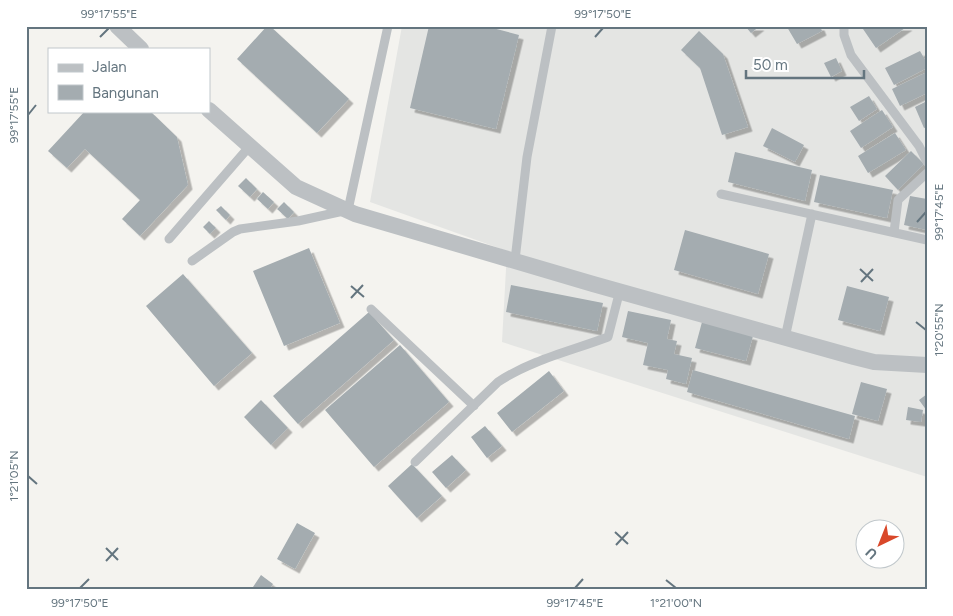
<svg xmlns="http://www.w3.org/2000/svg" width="953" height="616" viewBox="0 0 953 616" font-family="Figtree,sans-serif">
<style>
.built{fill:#e4e5e3}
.building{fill:#a4acb0;filter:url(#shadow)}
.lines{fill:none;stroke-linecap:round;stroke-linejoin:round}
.lane{stroke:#bcc0c3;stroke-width:9}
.street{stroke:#bcc0c3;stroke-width:16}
.ticks{fill:none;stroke:#64757f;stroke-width:2}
.neatline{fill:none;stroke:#64757f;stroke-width:2}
.ticks-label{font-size:12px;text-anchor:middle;fill:#64757f}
</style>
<defs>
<filter id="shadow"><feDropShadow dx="4.5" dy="4.5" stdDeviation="0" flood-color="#0004"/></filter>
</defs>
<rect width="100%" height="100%" fill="#f4f3ef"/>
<path class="built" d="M402,26H927V477L502,342L507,251L370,202Z"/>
<path class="building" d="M267,26H270L349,99L317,133L237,59Z
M429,26H485L519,35L496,129L410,108Z
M745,26H760L751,33Z
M820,26L822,31L797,44L787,27Z
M868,26H908L876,48L863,29Z
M699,31L723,54L748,127L722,135L700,68L681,50Z
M920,51L927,63V68L894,85L885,68Z
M836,58L842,71L831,77L824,63Z
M927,72V93L900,106L892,89Z
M869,96L877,109L859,121L850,107Z
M927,101V127L924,128L915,107Z
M882,110L893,127L861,148L850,131Z
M85,111H150L177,137L188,185L140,236L122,219L140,200L85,149L67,168L48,151Z
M772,128L804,145L795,162L763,146Z
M895,133L906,150L868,173L858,156Z
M911,151L924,164L898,190L885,176Z
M735,152L812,170L805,201L728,182Z
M820,175L893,190L887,218L814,202Z
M246,178L257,189L250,197L238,186Z
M263,192L274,202L268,209L257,199Z
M910,196L927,199V230L904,225Z
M284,202L294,212L288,219L277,209Z
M221,206L230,215L226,220L216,210Z
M209,221L216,228L210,234L203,227Z
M685,230L769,254L758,294L674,270Z
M309,248L340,323L284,346L253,271Z
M183,274L252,353L214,386L146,306Z
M511,285L603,303L597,331L506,312Z
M847,286L889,297L880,331L838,320Z
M628,311L671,320L667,339L677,341L674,354L692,358L686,384L666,379L668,370L643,365L648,343L622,337Z
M369,312L394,340L298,424L273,396Z
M702,322L753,336L746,361L695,348Z
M400,345L449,402L374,467L325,410Z
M693,370L855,416L849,439L687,392Z
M549,371L564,391L512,432L497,413Z
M861,382L887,389L878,421L852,414Z
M927,394V411L919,400Z
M261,400L288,428L271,445L244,417Z
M908,407L923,410L921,422L906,420Z
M485,426L502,446L487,458L471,437Z
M452,455L466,470L446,488L432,472Z
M412,464L442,496L417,518L388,486Z
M297,523L315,533L295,569L277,559Z
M261,575L273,584L269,590H251Z"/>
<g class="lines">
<path class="lane" d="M844,26V35L851,55L919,146L927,162
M721,194L927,240
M894,232L898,200L927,173
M169,239L249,147
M515,260L527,157L552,26
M192,261L233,232L240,229L298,221L348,210L388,26
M371,309L474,406
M785,338L812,214
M415,462L498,382C531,360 571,351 608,337L620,290"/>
<path class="street" d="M117,26L141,49
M209,110L296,187L355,214L593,284L854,357L874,362L927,365"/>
</g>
<path class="ticks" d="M100,37L109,28M595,37L603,28M28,115L36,105M917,222L926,212M860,269L873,281M861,282L873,269M351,286L364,297M351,298L363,285M916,322L926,330M28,476L37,484M615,532L628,544M616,545L628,532M106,548L118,560M106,561L118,548M666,580L676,588M80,588L89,579M575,588L583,579"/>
<rect width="953" height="616" fill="none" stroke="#ffffff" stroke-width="55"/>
<rect x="48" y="48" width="162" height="65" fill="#ffffff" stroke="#c1c8cc"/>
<rect x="58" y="64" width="25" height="8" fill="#bcc0c3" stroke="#c1c8cc"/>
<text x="92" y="72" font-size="15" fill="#64757f">Jalan</text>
<rect x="58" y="85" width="25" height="15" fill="#a4acb0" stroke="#c1c8cc"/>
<text x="92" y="98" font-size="15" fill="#64757f">Bangunan</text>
<g transform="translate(880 544) rotate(223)"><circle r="24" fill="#ffffff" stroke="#c1c8cc"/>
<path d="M0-4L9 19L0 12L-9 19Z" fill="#d9482a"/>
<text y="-8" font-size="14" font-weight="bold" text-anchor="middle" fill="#64757f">U</text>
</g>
<path d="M746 70v8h118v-8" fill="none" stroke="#64757f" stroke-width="2.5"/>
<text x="753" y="70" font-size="15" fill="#64757f" stroke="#ffffff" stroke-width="4" paint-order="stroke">50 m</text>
<rect x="28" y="28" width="898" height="560" class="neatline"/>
<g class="ticks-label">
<text x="109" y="18">99°17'55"E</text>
<text x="603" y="18">99°17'50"E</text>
<text transform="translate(14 115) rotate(-90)" y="4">99°17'55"E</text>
<text transform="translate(939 212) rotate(-90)" y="4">99°17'45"E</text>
<text transform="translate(939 330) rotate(-90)" y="4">1°20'55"N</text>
<text transform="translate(14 476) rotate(-90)" y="4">1°21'05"N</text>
<text x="80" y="607">99°17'50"E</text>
<text x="575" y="607">99°17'45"E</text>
<text x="676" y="607">1°21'00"N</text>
</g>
</svg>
